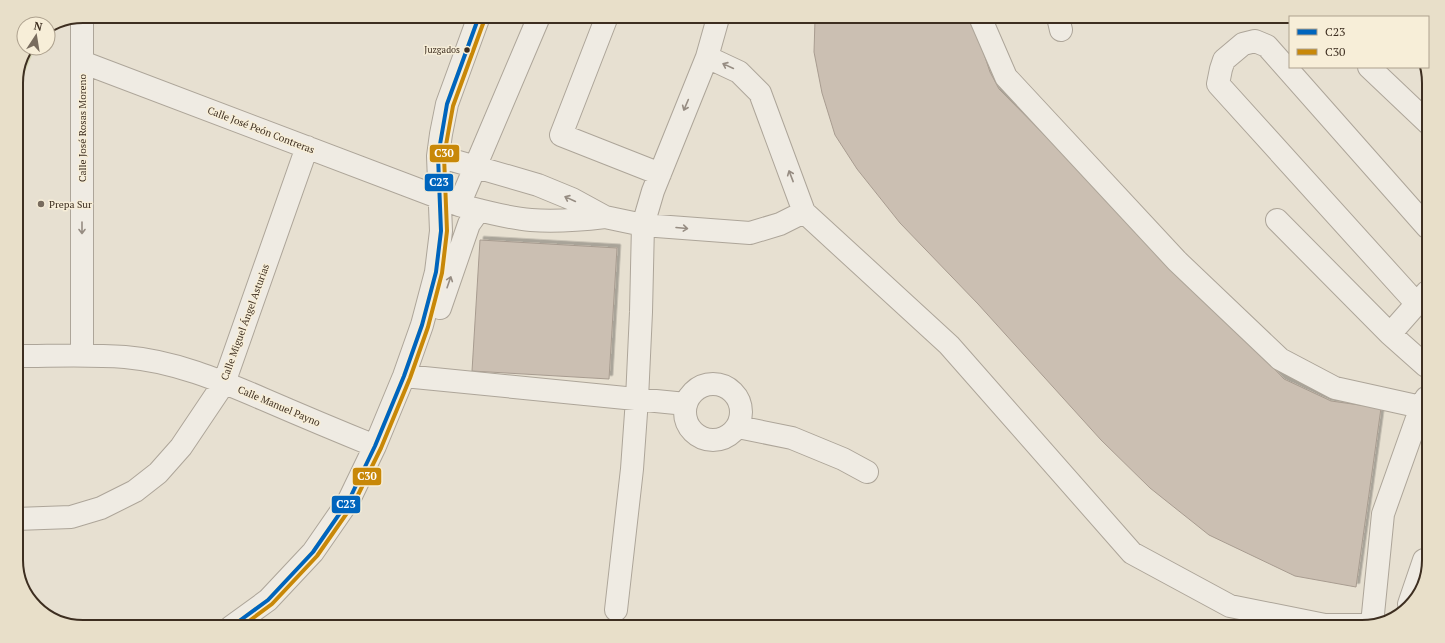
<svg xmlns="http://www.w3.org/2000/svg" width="1445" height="643" viewBox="0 0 1445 643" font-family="'PT Serif',serif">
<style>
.pitch{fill:#d6d7b3}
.building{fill:#cbbfb2;stroke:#a89c90;filter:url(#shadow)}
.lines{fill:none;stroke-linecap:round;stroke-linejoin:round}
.minor-casing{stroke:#ada599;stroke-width:24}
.minor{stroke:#efebe3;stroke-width:22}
.bus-1-casing{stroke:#f7eed8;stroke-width:7}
.bus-2-casing{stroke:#f7eed8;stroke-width:7}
.bus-1{stroke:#0065bd;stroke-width:4}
.bus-2{stroke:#c88808;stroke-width:4}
.oneway{stroke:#968c82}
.bus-dot{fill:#3d2e20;stroke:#f7eed8;stroke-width:1.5}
.poi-dot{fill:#786c5e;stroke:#f7eed8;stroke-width:1.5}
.labels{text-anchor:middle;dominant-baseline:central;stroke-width:3;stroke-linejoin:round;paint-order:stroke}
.bus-label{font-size:9px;fill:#3d2e20;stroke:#f7eed8;text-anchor:end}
.street-label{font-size:10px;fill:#3d2e20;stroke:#f7eed8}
.poi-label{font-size:10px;fill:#3d2e20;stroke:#f7eed8;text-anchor:start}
.rim{fill:none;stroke:#3d2e20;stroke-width:2}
.line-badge{stroke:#f7eed8;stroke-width:1.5}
.badge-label{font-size:11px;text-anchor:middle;font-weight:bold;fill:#fff}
</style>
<defs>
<filter id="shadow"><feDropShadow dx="3.5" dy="-3.5" stdDeviation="0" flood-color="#0004"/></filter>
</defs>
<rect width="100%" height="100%" fill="#e7e0d1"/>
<path class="pitch" d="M30,48H35L16,94V79Z"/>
<path class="building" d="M977,17L980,42L990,72L999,89L1213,305L1284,379L1331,401L1381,408L1356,587L1295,576L1209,535L1150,488L1101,440L978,304L900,223L857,169L835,135L822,93L814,52L815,19Z
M480,240L617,248L609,379L472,371Z"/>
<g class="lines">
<g class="minor-casing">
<path id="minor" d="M1315,16L1316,17
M980,17L1006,77L1177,261L1280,359L1335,388L1421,407L1426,410
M1058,17L1061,30
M606,19L561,135L660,174
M707,57L739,72L760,93L804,212L949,345L1132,553L1230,606L1325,625H1369
M82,62L459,205C483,211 506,218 531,220C556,222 580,220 605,217
M1369,67L1428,123
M438,156L538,185L572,199L605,217L643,225L750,233L780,224L804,212
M459,205L538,19
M1277,220L1390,334
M1417,304L1218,84L1221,69L1224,60L1243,44L1255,41L1267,46L1427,227
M440,308L469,224L479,210
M82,355V21
M16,356C52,356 89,354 125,357C174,361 219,380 263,399C300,415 338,431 375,446
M1426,366L1390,334L1427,292
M404,376L686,404
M685 412a28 28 0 1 1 56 0a28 28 0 1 1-56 0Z
M738,427L792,438L843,459L867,472
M16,519L71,517L101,508L135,491L158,473L181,447L224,383L307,147
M1409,604L1424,560
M616,610L632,469L637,399L641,312L643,225L653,191L707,57L718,18
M1372,624L1383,514L1421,407L1426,398
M231,627L268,600L313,552L349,500L375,446L404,376L422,325L436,272L441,231L438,156L441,134L447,104L478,19"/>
</g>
<use href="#minor" class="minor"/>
<g class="bus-1-casing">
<path id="bus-1" d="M231,627L268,600L313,552L349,500L375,446L404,376L422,325L436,272L441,231L438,156L447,104L478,19"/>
</g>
<g class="bus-2-casing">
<path id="bus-2" d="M241,627L272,604L317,556L354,503L381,448L410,378L428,327L442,273L447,231L444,156L453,106L484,21"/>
</g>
<use href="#bus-1" class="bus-1"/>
<use href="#bus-2" class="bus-2"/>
</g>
<defs><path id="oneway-shaft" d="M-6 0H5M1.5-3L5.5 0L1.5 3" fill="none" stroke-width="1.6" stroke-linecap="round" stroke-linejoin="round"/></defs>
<g class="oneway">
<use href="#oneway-shaft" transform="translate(728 66) rotate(-155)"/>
<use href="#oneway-shaft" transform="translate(686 105) rotate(113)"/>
<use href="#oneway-shaft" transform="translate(791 176) rotate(-111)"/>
<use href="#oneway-shaft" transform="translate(570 199) rotate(-155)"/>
<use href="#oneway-shaft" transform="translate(82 228) rotate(90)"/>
<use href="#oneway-shaft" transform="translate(682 228) rotate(5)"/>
<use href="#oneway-shaft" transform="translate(449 282) rotate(-71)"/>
</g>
<circle class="bus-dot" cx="467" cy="50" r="3.5"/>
<circle class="poi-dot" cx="41" cy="204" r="4"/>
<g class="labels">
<g class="bus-label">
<text x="460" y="50">Juzgados</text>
</g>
<g class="street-label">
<text transform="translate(82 128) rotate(-90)">Calle José Rosas Moreno</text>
<text transform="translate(261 130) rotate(21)">Calle José Peón Contreras</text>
<text transform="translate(245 322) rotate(-70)">Calle Miguel Ángel Asturias</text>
<text transform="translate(279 406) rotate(23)">Calle Manuel Payno</text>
</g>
<g class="poi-label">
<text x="49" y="204">Prepa Sur</text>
</g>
</g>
<path d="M0 0H1445V643H0ZM83 23H1362A60 60 0 0 1 1422 83V560A60 60 0 0 1 1362 620H83A60 60 0 0 1 23 560V83A60 60 0 0 1 83 23Z" fill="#e8dfc9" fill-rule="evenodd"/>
<path class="rim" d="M83 23H1362A60 60 0 0 1 1422 83V560A60 60 0 0 1 1362 620H83A60 60 0 0 1 23 560V83A60 60 0 0 1 83 23Z"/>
<g class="line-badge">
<rect x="429" y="144" width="31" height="19" rx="4" fill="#c88808"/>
<rect x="424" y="173" width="30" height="19" rx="4" fill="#0065bd"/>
<rect x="352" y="467" width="30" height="19" rx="4" fill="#c88808"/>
<rect x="331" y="495" width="30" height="19" rx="4" fill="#0065bd"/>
</g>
<g class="badge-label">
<text x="444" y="157">C30</text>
<text x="439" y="186">C23</text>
<text x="367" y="480">C30</text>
<text x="346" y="508">C23</text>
</g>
<rect x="1289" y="16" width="140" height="52" fill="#f7eed8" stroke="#ada18e"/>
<rect x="1297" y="29" width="20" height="6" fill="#0065bd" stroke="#ada18e"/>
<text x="1325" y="36" font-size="12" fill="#3d2e20">C23</text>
<rect x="1297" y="49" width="20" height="6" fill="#c88808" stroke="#ada18e"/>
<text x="1325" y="56" font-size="12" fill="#3d2e20">C30</text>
<g transform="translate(36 36) rotate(12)"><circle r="19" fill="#f7eed8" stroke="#ada18e"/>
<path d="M0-3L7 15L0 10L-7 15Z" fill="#786c5e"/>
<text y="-6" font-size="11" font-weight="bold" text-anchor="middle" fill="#3d2e20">N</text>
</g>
</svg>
